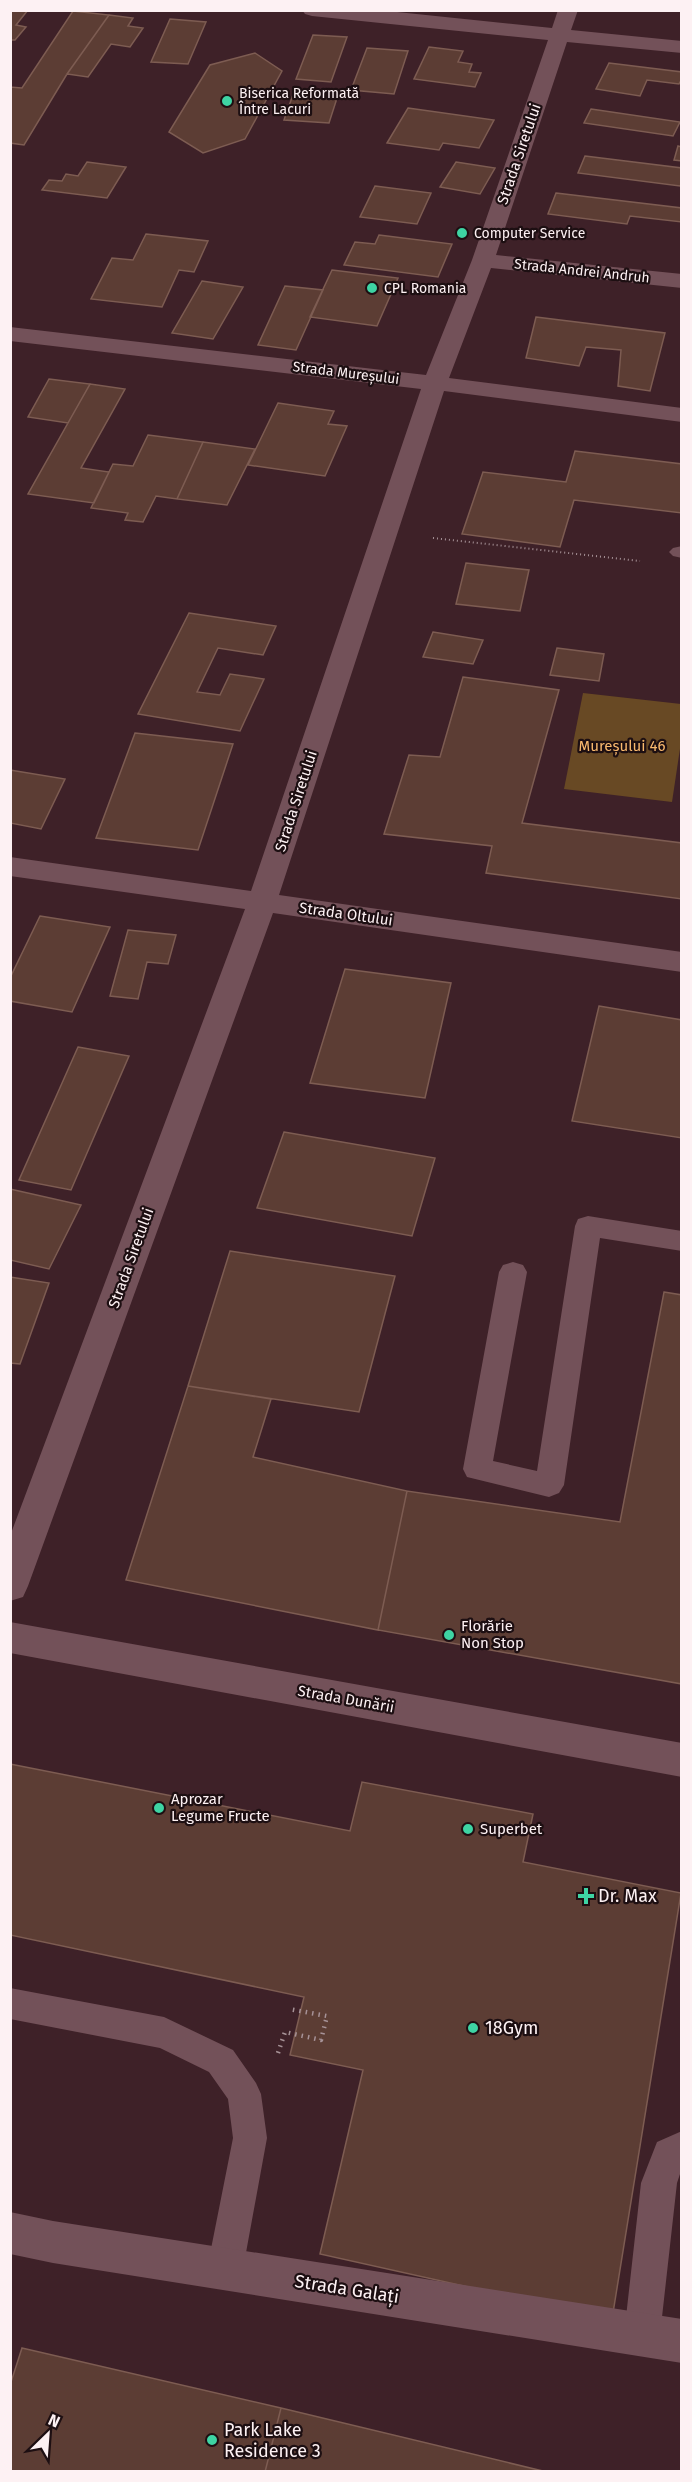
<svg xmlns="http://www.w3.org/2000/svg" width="692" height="2482" viewBox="0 0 692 2482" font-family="'Fira Sans',sans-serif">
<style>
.green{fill:#684924}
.building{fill:#5c3d34;stroke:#7d5c52;stroke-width:1.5}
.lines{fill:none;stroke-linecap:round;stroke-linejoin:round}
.path-far1{stroke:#a69297;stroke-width:2;stroke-dasharray:1 3;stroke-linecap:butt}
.path{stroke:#a69297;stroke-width:4.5;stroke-dasharray:1.5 5;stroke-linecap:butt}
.lane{fill:#735159;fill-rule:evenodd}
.street{fill:#735159;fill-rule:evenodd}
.secondary{fill:#735159;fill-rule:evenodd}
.poi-dot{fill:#3ed4a3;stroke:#1d0f12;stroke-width:2}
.labels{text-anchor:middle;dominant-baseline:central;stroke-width:4.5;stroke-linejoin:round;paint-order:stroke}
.far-poi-label{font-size:14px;fill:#fdf1f3;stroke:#1d0f12;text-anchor:start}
.far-street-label{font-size:14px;fill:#fdf1f3;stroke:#1d0f12}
.street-label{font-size:15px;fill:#fdf1f3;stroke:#1d0f12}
.park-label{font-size:15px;fill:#f9b96e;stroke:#1d0f12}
.poi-label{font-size:15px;fill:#fdf1f3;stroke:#1d0f12;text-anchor:start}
.near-poi-label{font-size:18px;fill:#fdf1f3;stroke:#1d0f12;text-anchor:start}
.near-street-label{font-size:18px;fill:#fdf1f3;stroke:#1d0f12}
</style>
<rect width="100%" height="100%" fill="#3e2128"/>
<path class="green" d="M583,693L681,704V742L672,802L564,789Z"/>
<path class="building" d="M10,10H28L16,25L26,27L15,40H10Z
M73,11L109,15L67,74L24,145L10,143V87L22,88Z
M109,15L133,18L128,26L143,28L130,47L111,44L88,77L67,74Z
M170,19L206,22L188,64L151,62Z
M313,35L347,37L331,82L296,79Z
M429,47L463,51L458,62L472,64L469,72L481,73L475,87L414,79Z
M367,48L408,51L394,94L351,90Z
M255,53L282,71L245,139L203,153L169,132L210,65Z
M609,63L682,72V79L679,84L647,80L640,96L596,89Z
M295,89L339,92L329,123L284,120Z
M408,108L494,120L479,148L443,143L439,150L387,143Z
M591,109L680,122L673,136L584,123Z
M678,146L682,147V161L674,160Z
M585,156L682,168V183L680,186L578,173Z
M87,162L126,167L107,198L42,190L49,180L62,181L66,174L78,176Z
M456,162L495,168L480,194L440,187Z
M375,186L431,193L417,224L360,217Z
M556,193L682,208V222L630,216L627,224L548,214Z
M146,234L208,241L194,272L179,270L162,307L91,299L112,258L133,260Z
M379,235L452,244L438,277L344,265L355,242L375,244Z
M332,270L398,278L377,326L310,317Z
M202,281L243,287L213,339L172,333Z
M285,286L323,290L296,350L258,345Z
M536,317L665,333L650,391L618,386L621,350L586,347L579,366L526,358Z
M49,379L90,384L68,423L28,417Z
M90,384L125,389L81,468L109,472L94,503L28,494Z
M278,403L334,411L328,424L347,426L325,476L248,465Z
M148,435L203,442L177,499L156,496L143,522L125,520L128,513L91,508L113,464L133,466Z
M203,442L255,449L227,505L177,499Z
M575,451L682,464V513L574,500L560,547L462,534L483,472L566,482Z
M466,563L529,570L520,611L456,604Z
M189,613L276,626L263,655L218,648L197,692L220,695L230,674L264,679L240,731L138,714Z
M433,632L483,640L473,664L423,657Z
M557,648L604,654L599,681L550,675Z
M463,677L559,690L522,823L682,843V899L486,873L492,846L384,834L409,755L440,757Z
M135,733L233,744L198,850L96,838Z
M10,770L65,779L41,829L10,823Z
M40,916L110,927L72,1012L10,1001V978Z
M128,930L176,935L168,964L147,962L138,999L110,996Z
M345,969L451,983L425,1098L310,1083Z
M599,1006L682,1020V1138L572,1121Z
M78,1047L129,1056L71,1190L19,1180Z
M284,1132L435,1158L412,1236L257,1208Z
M10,1189L81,1205L49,1269L10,1260Z
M230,1251L395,1276L359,1412L188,1386Z
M10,1277L49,1283L20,1364L10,1363Z
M664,1292L682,1295V1684L378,1630L407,1491L620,1522Z
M188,1386L271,1399L253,1457L407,1491L378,1630L126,1580Z
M10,1764L350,1831L362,1782L533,1814L523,1862L681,1893L612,2319L320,2254L363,2070L290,2055L304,1997L10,1935Z
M22,2348L281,2408L547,2472H10V2385Z
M22,2348L281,2408L265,2472H10V2385Z"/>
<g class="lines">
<path class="path-far1" d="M433,538L640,561"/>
<path class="path" d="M278,2053L285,2032L321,2040L327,2016L289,2009"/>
<path class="lane" d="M682,546V558L673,556L669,552L673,548Z
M588,1216L682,1231V1251L600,1238L564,1485L559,1493L549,1497L467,1477L463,1469L499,1272L503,1265L513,1262L523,1265L527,1272L493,1461L537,1471L575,1226L578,1219Z
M10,1988L164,2017L233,2050L256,2083L261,2094L267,2138L243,2269L238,2281L225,2287L212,2281L207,2269L233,2138L228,2099L209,2072L160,2048L10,2019Z
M682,2131V2168L677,2183L660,2335L655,2348L642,2353L629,2348L624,2335L641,2183L657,2142Z"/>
<path class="street" d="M302,10H378L552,28L558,10H578L571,30L682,41V53L567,42L496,255L682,274V288L491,268L449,378L682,408V422L444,391L279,895L682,952V972L273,913L28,1586L23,1597L10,1601V1536L245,909L10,876V857L251,891L421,389L10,341V327L426,375L472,260L548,40L312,16L305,14Z
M10,2212L53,2221L682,2319V2363L53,2263L10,2254Z"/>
<path class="secondary" d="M10,1622L682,1743V1777L10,1653Z"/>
</g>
<g class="poi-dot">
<circle cx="227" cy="101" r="6"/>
<circle cx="462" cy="233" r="6"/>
<circle cx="372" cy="288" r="6"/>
<circle cx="449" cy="1635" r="6"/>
<circle cx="159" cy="1808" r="6"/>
<circle cx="468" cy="1829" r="6"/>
<path d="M583 1887h6v6h6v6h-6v6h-6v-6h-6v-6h6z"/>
<circle cx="473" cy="2028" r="6"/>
<circle cx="212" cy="2440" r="6"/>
</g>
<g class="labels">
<g class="far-poi-label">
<text x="239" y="93">Biserica Reformată<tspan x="239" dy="16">Între Lacuri</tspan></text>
<text x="474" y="233">Computer Service</text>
<text x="384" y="288">CPL Romania</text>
</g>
<g class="far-street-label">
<text transform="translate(582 271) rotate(6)">Strada Andrei Andruh</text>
<text transform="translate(346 373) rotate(7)">Strada Mureșului</text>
</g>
<g class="street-label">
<text transform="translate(519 154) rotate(-71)">Strada Siretului</text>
<text transform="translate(296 801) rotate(-72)">Strada Siretului</text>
<text transform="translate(346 914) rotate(8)">Strada Oltului</text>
<text transform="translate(131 1258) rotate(-70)">Strada Siretului</text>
<text transform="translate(346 1699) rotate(10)">Strada Dunării</text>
</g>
<g class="park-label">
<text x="622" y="746">Mureșului 46</text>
</g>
<g class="poi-label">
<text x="461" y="1626">Florărie<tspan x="461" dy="17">Non Stop</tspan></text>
<text x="171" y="1799">Aprozar<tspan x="171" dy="17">Legume Fructe</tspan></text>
<text x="480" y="1829">Superbet</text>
</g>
<g class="near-poi-label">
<text x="598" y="1896">Dr. Max</text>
<text x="485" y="2028">18Gym</text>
<text x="224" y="2430">Park Lake<tspan x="224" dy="21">Residence 3</tspan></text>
</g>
<g class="near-street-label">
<text transform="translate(347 2289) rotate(9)">Strada Galați</text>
</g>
</g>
<rect width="692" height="2482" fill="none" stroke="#fdf1f3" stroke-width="24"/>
<g transform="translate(48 2434) rotate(25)" stroke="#1d0f12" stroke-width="4.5" paint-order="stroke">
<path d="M0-4.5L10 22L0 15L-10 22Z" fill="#fdf1f3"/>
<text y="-9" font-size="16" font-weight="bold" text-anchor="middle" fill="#fdf1f3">N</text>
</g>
</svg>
